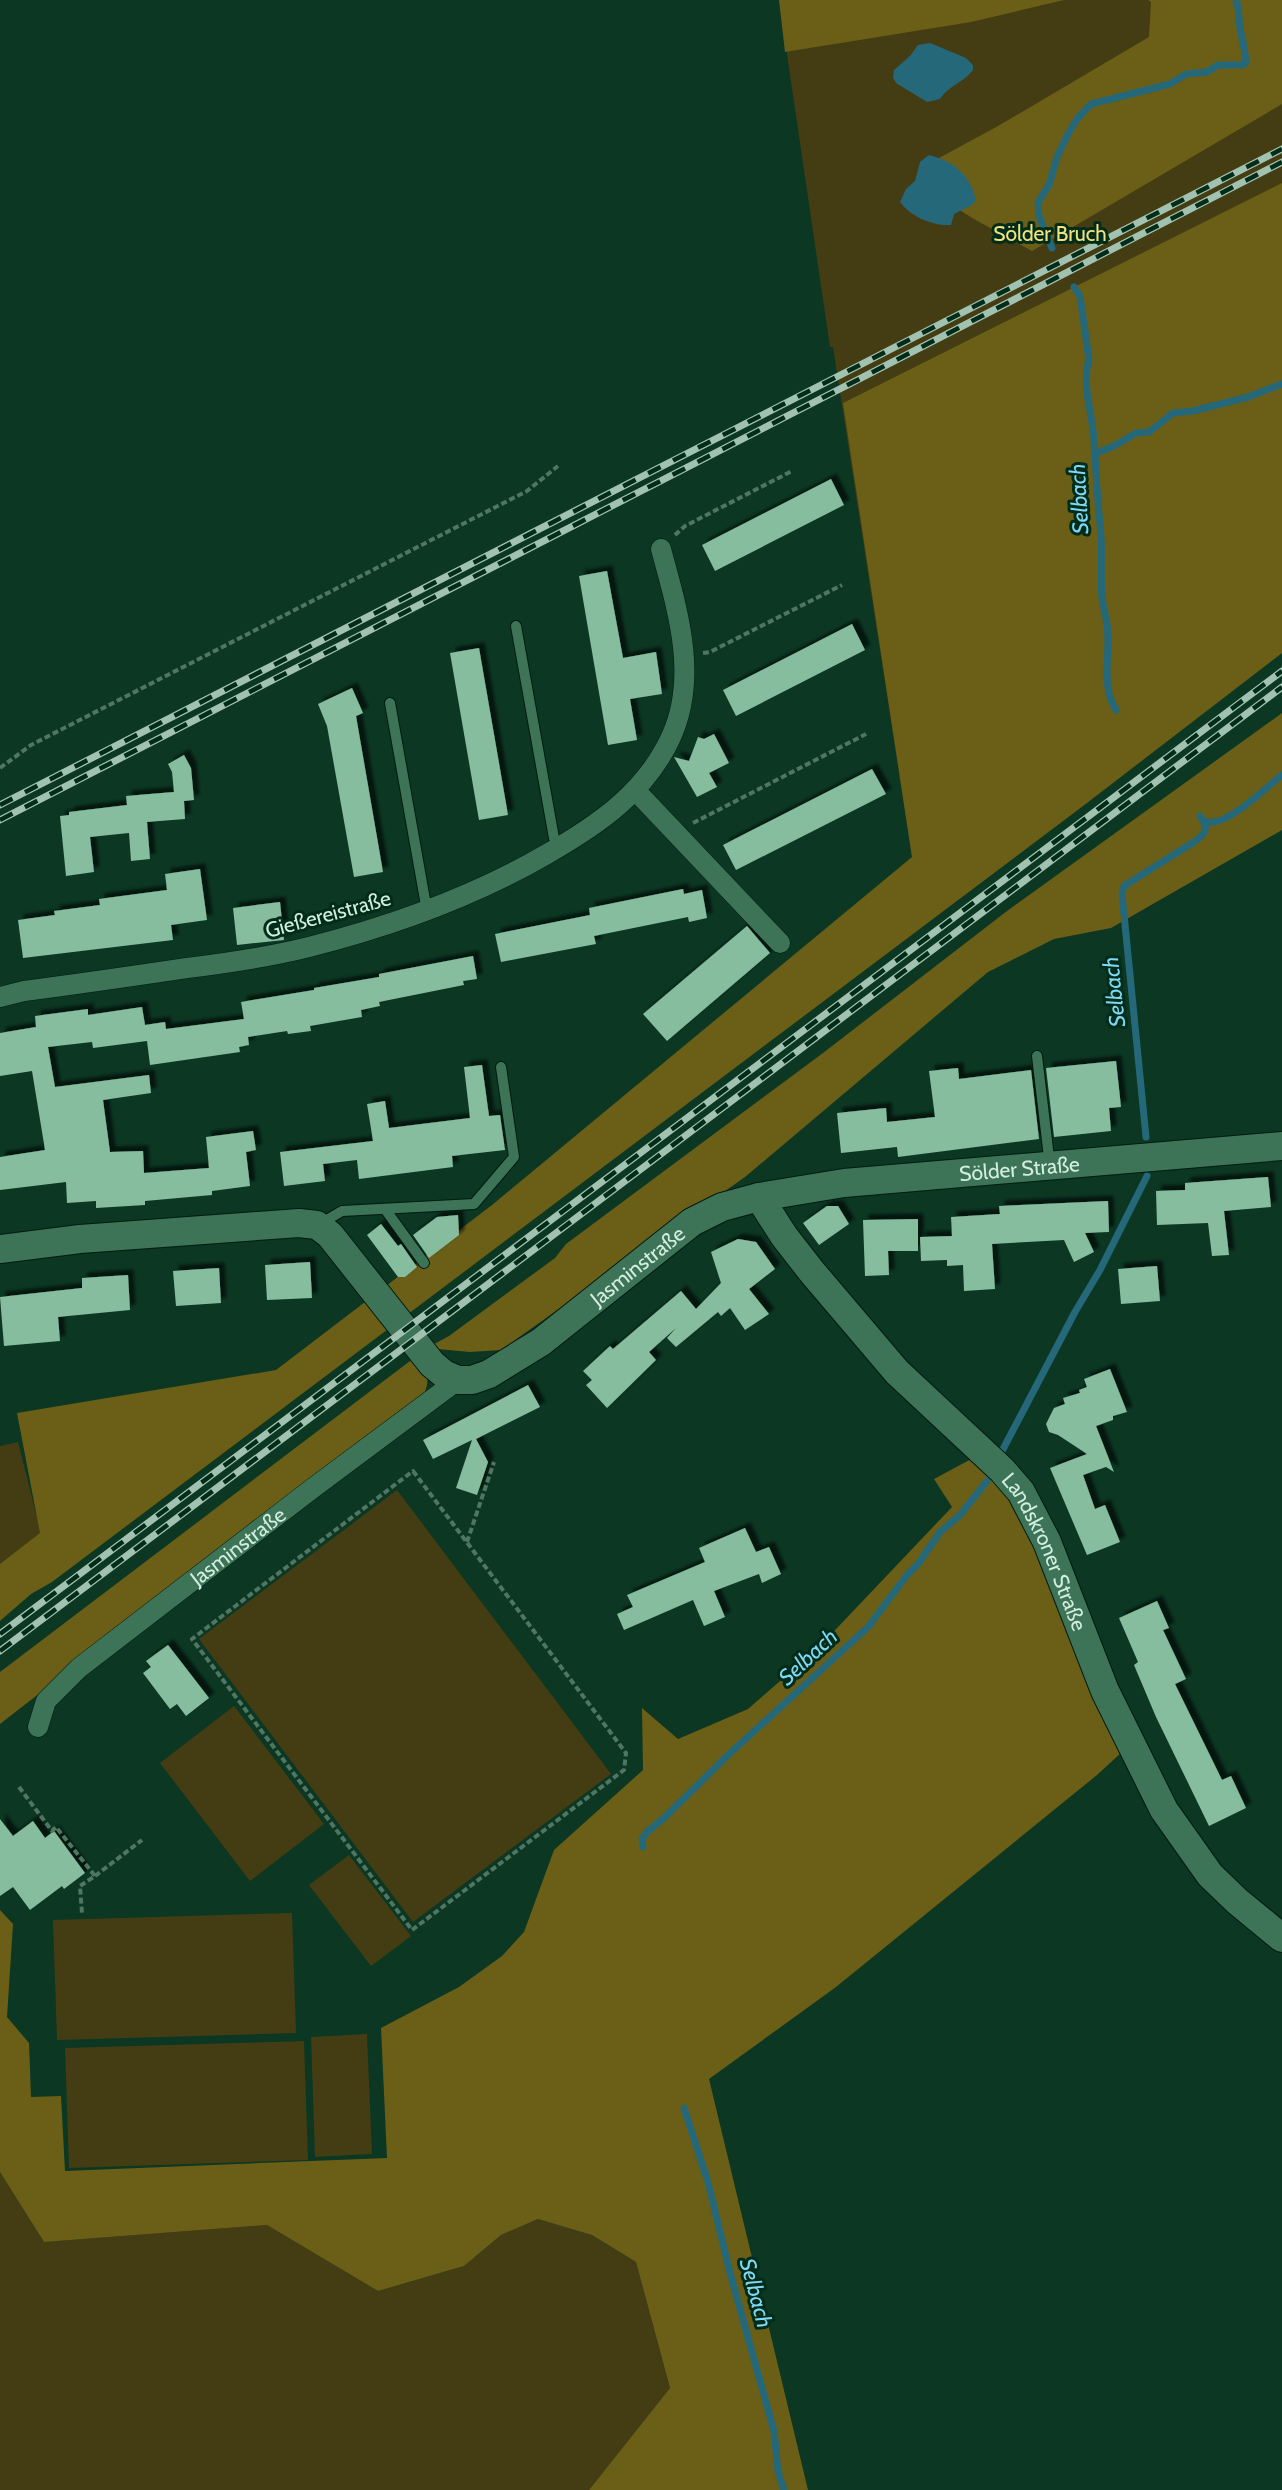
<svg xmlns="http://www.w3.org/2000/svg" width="1282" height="2490" viewBox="0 0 1282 2490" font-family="Cabin,sans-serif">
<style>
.green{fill:#443d13}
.forest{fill:#6b5f17}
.water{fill:#25687a}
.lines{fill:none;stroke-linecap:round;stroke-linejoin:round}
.stream{stroke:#25687a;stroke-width:7}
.building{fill:#85bd9e;filter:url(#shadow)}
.lane-casing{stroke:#011c0f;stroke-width:12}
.street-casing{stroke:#011c0f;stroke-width:21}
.secondary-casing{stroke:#011c0f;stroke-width:30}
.path{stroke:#4f7663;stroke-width:4;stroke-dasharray:6 3;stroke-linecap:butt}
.lane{stroke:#3d7357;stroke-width:10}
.street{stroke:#3d7357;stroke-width:20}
.secondary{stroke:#3d7357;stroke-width:28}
.rail-casing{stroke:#a2c2b1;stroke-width:7}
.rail{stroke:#002c19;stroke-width:4.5;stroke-dasharray:14;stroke-linecap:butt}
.labels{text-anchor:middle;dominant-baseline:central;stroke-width:6;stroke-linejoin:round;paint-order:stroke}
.park-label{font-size:21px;fill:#f3e281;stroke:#002c19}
.street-label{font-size:21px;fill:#d2eede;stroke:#002c19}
.water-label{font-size:22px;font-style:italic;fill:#7dd9f5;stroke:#002c19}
</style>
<defs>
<filter id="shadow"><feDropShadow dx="5.5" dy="-5.5" stdDeviation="1.5" flood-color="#0009"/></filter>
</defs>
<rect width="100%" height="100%" fill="#0b3723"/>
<path class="green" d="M779,0H1282V590L912,857L833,347H830Z
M18,1442L41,1533L0,1564V1446Z
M397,1490L611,1774L413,1922L199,1639Z
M234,1706L324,1824L250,1881L160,1763Z
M349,1855L411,1936L371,1966L309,1885Z
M292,1913L296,2033L57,2040L53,1920Z
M367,2034L372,2154L315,2157L311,2037Z
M304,2041L308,2160L69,2168L65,2048Z
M0,2172L44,2242L267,2225L378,2291L464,2266L501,2235L538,2219L592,2235L636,2262L670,2388L589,2490H0Z"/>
<path class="forest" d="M779,0H1064L971,22L785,52Z
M1148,0H1282V104L1032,251L974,219L923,187L928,164L998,126L1149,37L1151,2Z
M1282,183V653L1087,803L52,1582L31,1594L0,1621V1564L40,1533L17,1413L276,1370L492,1205L912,857L843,403Z
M1282,713V830L1111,928L1054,939L988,972L745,1177L501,1350L470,1352L427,1348L449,1336L555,1258L566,1244L823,1053L1007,911Z
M414,1358C427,1373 431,1375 424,1395L0,1724V1672Z
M975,1457L1023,1510L1122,1752L1097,1775L836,1987L709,2079L808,2490H589L670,2388L636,2262L592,2235L538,2219L501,2235L464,2266L378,2291L267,2225L44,2242L0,2172V1910L13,1924L7,2017L29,2043L31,2097L61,2096L65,2171L387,2158L381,2028L459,1987L502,1956L524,1932L554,1850L643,1770L642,1708L678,1739L748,1709L819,1647L952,1507L934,1479Z"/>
<path class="water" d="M930,43L966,58L973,65V70C963,83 948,86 940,99L927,102L896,83L893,78L894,70L910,56L918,45Z
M929,155C954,161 970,175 976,200L972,205L954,214L951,225C933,226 911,217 900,202L906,189L915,181L920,162Z"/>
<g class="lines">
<path class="stream" d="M1052,248L1039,216L1038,202L1049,185L1057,157L1068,134L1077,119L1091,104L1170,84L1186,74L1207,72L1218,65H1243L1246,62C1245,50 1242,39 1240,28C1238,18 1240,10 1236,0
M1074,287L1080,296L1089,360C1081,386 1093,414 1094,441C1096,469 1097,496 1100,524C1103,548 1100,573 1102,598C1103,607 1106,616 1107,625C1111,653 1100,685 1116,710
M1094,454L1114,446L1136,433L1149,432L1173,413L1193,411L1248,397L1282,384
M1203,820C1221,833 1266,787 1282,775
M1146,1137L1122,894L1124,886L1197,840L1204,833L1206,826L1200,816
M1001,1453L1075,1312L1100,1270L1147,1176
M643,1847L642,1839L647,1832L664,1818L728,1755L868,1627L907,1575L918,1564L940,1532L960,1515L987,1481
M684,2108L708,2182L730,2273L774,2431L778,2471L784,2490"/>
</g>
<path class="building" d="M831,479L844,505L715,571L702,545Z
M607,571L623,658L656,652L662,694L630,699L637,740L608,745L579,576Z
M852,624L865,650L736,716L723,690Z
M479,648L508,815L479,820L450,653Z
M352,688L363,713L356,716L383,872L354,877L327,726L318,704Z
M714,734L729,763L709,773L717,787L697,797L674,757L689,761L698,737L704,739Z
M184,755L191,768L194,800L184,801L185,819L147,822L150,859L131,861L129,833L90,837L94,872L66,876L60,816L69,815V812L127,805L126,796L174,792L172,772L168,764Z
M872,769L886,794L736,870L723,845Z
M200,869L207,920L171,925L173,940L23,958L18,920L55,915L54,911L100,905L99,899L167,890L165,874Z
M683,889L684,894L702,890L707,918L689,922L688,917L594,936L596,944L501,962L495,934L590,915L589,908Z
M280,902L284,940L237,945L233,908Z
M747,926L770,953L667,1041L643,1014Z
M473,956L477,979L463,981L464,985L379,1002L380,1006L361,1010L362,1017L310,1026L311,1031L288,1034L287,1031L248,1037L249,1045L239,1047L240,1052L150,1065L147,1041L93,1048L92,1042L48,1047L55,1087L149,1075L151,1093L103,1100L110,1152L143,1151L144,1173L209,1168L206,1137L253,1131L256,1150L246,1152L250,1186L212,1191V1195L145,1201V1205L96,1208V1201L67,1203L66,1182L0,1190V1157L45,1150L32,1071L0,1076V1033L36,1027L35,1016L88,1009V1015L142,1007L145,1025L165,1022L166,1029L244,1019L241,1002L314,990V988L379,977V974Z
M1116,1061L1121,1107L1109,1108L1111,1131L1054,1137L1046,1068Z
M482,1065L489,1116L500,1115L505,1150L452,1156L453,1167L359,1179L357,1160L323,1164L325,1181L284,1186L280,1152L373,1141L367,1104L385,1101L389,1128L470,1118L464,1067Z
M958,1068L959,1079L1031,1070L1039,1139L898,1157L897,1147L841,1153L837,1113L886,1108L887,1122L935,1117L929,1071Z
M1268,1177L1271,1207L1224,1211L1229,1255L1212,1256L1208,1223L1157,1225L1156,1191L1185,1190V1183Z
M1108,1201L1109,1232L1085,1233L1094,1252L1074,1262L1064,1240L992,1244L995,1289L964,1291L963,1265L947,1266V1260L921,1261L920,1237L952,1236L951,1217L1000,1214L999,1206Z
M827,1206H838L849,1224L819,1245L803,1223Z
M458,1215L459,1235L429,1258L413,1235L437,1217Z
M918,1219V1251H888L889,1275L865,1276L863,1220Z
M381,1224L398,1246L401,1244L417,1267L405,1277H398L367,1235Z
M738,1239L756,1242L775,1269L749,1289L769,1314L745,1330L730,1308L721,1316L718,1312L676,1347L667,1338L676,1328L649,1352L656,1360L607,1408L586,1385L592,1380L583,1371L610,1346L613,1349L681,1291L696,1309L721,1283L711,1252Z
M310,1262L312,1298L267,1300L265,1265Z
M1157,1266L1160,1301L1121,1304L1118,1269Z
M219,1268L221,1303L176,1306L173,1271Z
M128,1275L130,1310L58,1317L60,1341L4,1346L0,1297L82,1288V1278Z
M1110,1369L1127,1412L1113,1416V1420L1096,1426L1114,1472L1106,1467L1083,1475L1095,1509L1105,1505L1120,1542L1087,1555L1050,1468L1087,1454L1058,1435L1049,1432L1046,1424L1054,1408L1065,1404L1063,1398L1080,1393L1079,1390L1087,1387L1084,1379Z
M528,1385L540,1407L476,1439L488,1462L477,1495L456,1488L472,1440L433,1459L423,1440Z
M745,1528L756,1552L769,1547L781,1574L762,1583L759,1574L714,1591L725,1617L704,1626L693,1600L624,1630L617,1614L633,1607L627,1595L705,1562L699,1548Z
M1157,1601L1169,1628L1163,1630L1186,1679L1175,1684L1222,1780L1231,1776L1246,1808L1209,1826L1156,1717L1134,1665L1138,1662L1119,1618Z
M168,1645L209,1698L186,1716L177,1704L170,1709L143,1673L151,1667L146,1661Z
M0,1819L13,1836L33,1821L45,1838L54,1831L85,1873L64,1889L62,1886L30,1910L13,1887L0,1896Z"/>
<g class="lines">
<g class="lane-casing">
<path id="lane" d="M516,626L554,838L558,848
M390,703L427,911
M1037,1056L1050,1166
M385,1209L424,1263
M320,1224L342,1211L474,1204L514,1157L501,1067"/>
</g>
<g class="street-casing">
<g id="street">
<path d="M636,791L780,943"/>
<path d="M0,997L24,991C78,984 133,976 187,968C228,963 269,957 309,947C392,926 473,897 547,854C598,825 646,792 671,737C699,676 677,609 661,549"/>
<path id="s1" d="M38,1727L46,1701L79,1668L313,1488L458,1380"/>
</g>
</g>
<g class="secondary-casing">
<g id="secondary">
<path id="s2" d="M759,1197L784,1236L812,1272L897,1372L1002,1470L1021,1492L1047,1542L1105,1691L1164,1810L1210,1875L1237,1901L1282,1938"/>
<path id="s3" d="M0,1249L80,1239L299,1223L317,1225L330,1235L432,1364L444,1374L458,1380H472L489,1374L541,1342L692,1222L722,1207L759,1197L844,1183L1282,1146"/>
</g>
</g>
<path class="path" d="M675,535L685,526L792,471
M703,653L710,652L842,585
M0,768L31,745L527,491L558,466
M693,823L866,734
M413,1471L626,1753L624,1770L412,1930L192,1639Z
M467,1542L494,1462
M19,1787L52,1831L56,1827L95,1876L80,1886L82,1914
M95,1876L142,1840"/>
<use href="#lane" class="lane"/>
<use href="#street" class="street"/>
<use href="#secondary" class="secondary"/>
<g class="rail-casing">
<path id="rail" d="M0,805L1282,149
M0,820L1282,162
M0,1634L1282,671
M0,1651L1282,687"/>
</g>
<use href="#rail" class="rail"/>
</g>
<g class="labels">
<g class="park-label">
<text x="1050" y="233">Sölder Bruch</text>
</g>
<g class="street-label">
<text transform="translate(328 914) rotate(-15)">Gießereistraße</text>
<text stroke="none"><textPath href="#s3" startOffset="1150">Sölder Straße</textPath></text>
<text stroke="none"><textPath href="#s3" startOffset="746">Jasminstraße</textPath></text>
<text stroke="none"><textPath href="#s1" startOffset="274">Jasminstraße</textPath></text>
<text stroke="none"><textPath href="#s2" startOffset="460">Landskroner Straße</textPath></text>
</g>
<g class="water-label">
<text transform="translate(1079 499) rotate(-93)">Selbach</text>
<text transform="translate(1114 992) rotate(-96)">Selbach</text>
<text transform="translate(808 1657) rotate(-43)">Selbach</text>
<text transform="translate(756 2293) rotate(75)">Selbach</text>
</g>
</g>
</svg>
